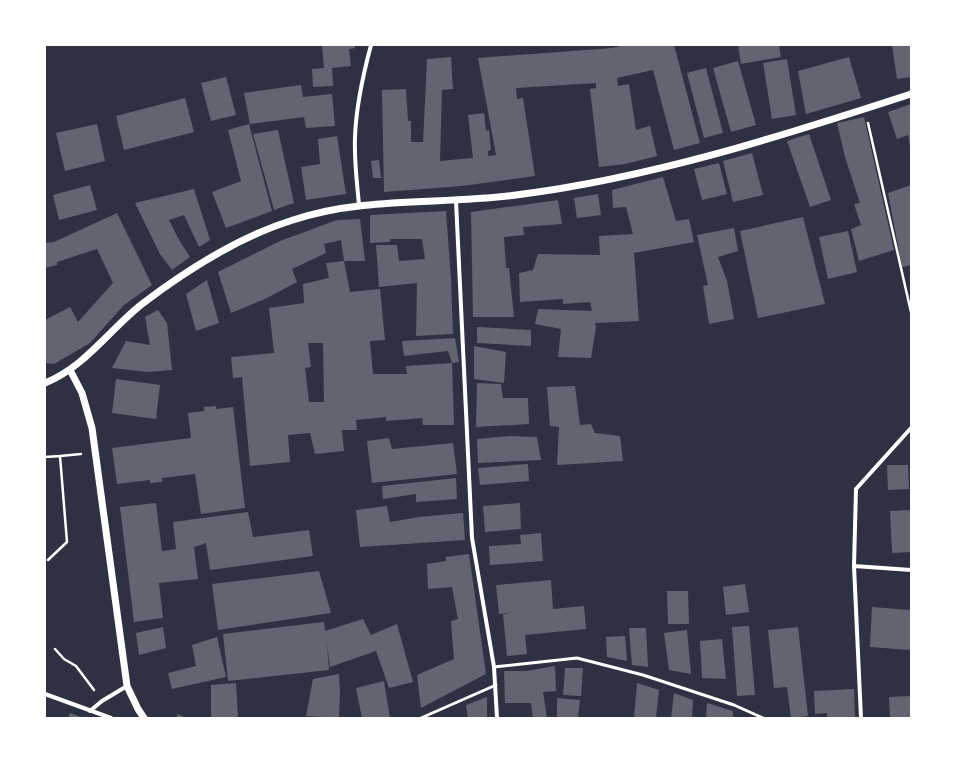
<svg xmlns="http://www.w3.org/2000/svg" width="956" height="763" viewBox="0 0 956 763" font-family="Overpass,sans-serif">
<style>
.building{fill:#626471;fill-rule:evenodd}
.lines{fill:none;stroke-linecap:round;stroke-linejoin:round}
.path{stroke:#fff;stroke-width:2.5}
.service{stroke:#fff;stroke-width:3}
.minor{stroke:#fff;stroke-width:4}
.tertiary{stroke:#fff;stroke-width:7}
</style>
<rect width="100%" height="100%" fill="#2d3142"/>
<path class="building" d="M322,45H355V48L349,49L351,66L332,68L333,86L313,87L312,69L324,68Z
M625,45H674L700,143L674,150L653,70L617,78L618,86L629,84L636,130L650,126L657,156L625,164L599,167L590,89L596,88V83L516,88L517,99L523,98L535,176L462,186L384,192L382,90L406,89L408,121H411V142H423L427,59L451,57L453,89L442,90L440,161L473,158L468,115L484,113L486,131L489,130L491,150L488,151V156L496,155L478,58L612,48Z
M738,45H779L781,57L741,64Z
M892,45H911V77L897,79Z
M849,57L861,98L806,114L798,71Z
M787,59L796,115L772,119L763,63Z
M738,61L756,125L731,132L713,68Z
M706,68L723,133L704,138L687,73Z
M226,77L236,115L211,121L201,83Z
M301,85L303,97L332,94L335,126L306,128L304,117L250,124L244,93Z
M185,98L194,132L124,150L116,116Z
M911,104V147H910L908,135L897,139L888,112Z
M864,117L894,250L859,261L851,229L861,225L854,204L860,203L845,157L837,123Z
M97,124L105,161L65,171L56,133Z
M249,124L272,211L226,228L212,192L241,181L228,130Z
M278,130L294,203L274,210L253,134Z
M809,134L831,200L810,207L787,141Z
M337,136L346,194L306,200L301,167L320,164L318,139Z
M752,153L763,195L733,202L723,161Z
M379,160L381,178H373L371,161Z
M719,163L727,194L702,200L694,169Z
M663,177L676,221L689,219L694,242L634,253L639,321L595,323L596,327L591,358L558,357L561,329L535,324L538,309L592,311L590,302L563,304V299L520,302L519,273L533,270L538,254L600,255L599,236L633,234L626,207L613,208L612,190Z
M90,185L97,210L59,220L53,195Z
M911,185V265L902,267L888,193Z
M194,189L210,240L199,247L184,215L169,220L179,240L190,257L172,270L160,254L135,203Z
M598,194L601,215L577,218L574,198Z
M558,200L562,224L523,227L524,235L504,237L506,268H509L514,317H473L471,212Z
M446,211L451,278L453,334L416,336L417,283L379,287L376,245H397L399,261L425,259L422,239H390V242L370,243V215Z
M117,213L152,285L124,305L90,343L54,364L45,363V320L70,307L78,322L113,283L97,249L57,262V265L45,268V243L54,242Z
M803,217L825,304L758,318L740,231Z
M360,219L365,261H344L341,240L324,244L326,253L292,269L297,282L265,299L231,313L218,272L280,241L337,220Z
M734,228L738,251L718,257L727,281L734,319L709,324L703,286L708,285L697,235Z
M848,231L857,272L828,279L819,237Z
M344,261L350,292L380,289L385,340L370,341L373,374H407L406,366L452,363L454,425H423L422,418L386,421V417L356,420L357,430H342L344,451L315,454L310,433L288,435L290,462L250,466L242,377L233,378L231,357L274,353L269,308L304,303L303,284L329,278L326,263ZM308,343H323L324,402H309L305,368L311,367Z
M207,280L219,323L196,331L186,294Z
M158,310L167,323L172,370L147,372L112,368L126,341L150,345L145,317Z
M477,327L531,330V346L477,343Z
M455,338L459,362L452,363L448,351L404,356L402,341Z
M474,346L506,352L504,383L474,379Z
M116,379L160,385L156,419L112,413Z
M477,383L501,384L503,398H528L529,424L476,427Z
M575,386L580,425L591,424L595,433L620,436L623,461L557,465L559,427L550,426L547,387Z
M216,406V409L233,407L245,508L201,514L195,474L162,478V482L150,483V480L117,484L112,448L191,438L188,413L204,411V407Z
M509,436L537,437L541,460L478,463L477,439Z
M389,438L392,449L453,443L457,474L372,483L367,441Z
M528,464L529,481L480,485L478,468Z
M887,465H908L909,489L888,490Z
M456,478L457,499L416,502V494L383,499L382,486Z
M156,503L162,551L176,549L173,522L248,512L253,537L309,530L313,556L210,570L206,543L194,547L198,579L159,583L163,618L134,622L120,507Z
M520,503L521,529L485,532L483,506Z
M387,506L390,522L419,517L463,513L465,540L360,547L356,510Z
M911,510V552L892,553L890,511Z
M541,533L543,561L490,565L489,546L521,544L520,535Z
M469,554L486,674L421,708L417,675L454,659L451,621L458,619L452,587L428,589L427,564L446,561V557Z
M319,571L331,613L218,630L212,584Z
M551,580L553,609L584,606L586,629L525,635L527,654L507,656L503,614L517,612L499,614L496,585Z
M745,584L749,612L726,615L723,587Z
M667,591H688L689,624H668Z
M872,607L911,610V650L870,647Z
M363,619L371,635L397,624L413,682L389,688L376,651L330,667L327,643L329,670L228,681L223,634L324,622L325,631Z
M749,626L755,695L737,696L732,627Z
M163,627L166,648L139,655L136,633Z
M798,627L808,716L791,718L787,687L774,688L768,630Z
M629,628H646L648,667L632,665Z
M687,630L691,674L669,670L664,633Z
M625,636L627,661L607,657L606,637Z
M217,637L226,677L172,689L168,673L196,666L192,645Z
M722,639L726,679L702,678L700,641Z
M555,666L556,691L543,692L547,718H533L531,703H505L504,671H526Z
M565,668H583L581,696L563,695Z
M339,674L340,691L339,718L306,716L313,679Z
M384,681L390,718H362L356,688Z
M236,683L238,718H211V685Z
M637,683L659,690L656,718H634Z
M854,689L855,718H827V713L815,714L814,691Z
M674,693L693,700L692,718H671Z
M911,696V718H890L889,697Z
M487,697V718H468L466,705Z
M557,698L580,700L578,718H557Z
M707,703L733,711V718H706Z
M70,713L84,718H68Z
M178,714L186,718H176Z"/>
<g class="lines">
<path class="path" d="M868,123L911,312
M60,456L81,454
M45,457L60,456L67,542L48,560
M55,649L64,659L76,666L94,690"/>
<path class="service" d="M494,667L577,658L643,675L734,705L763,718
M421,718L496,685"/>
<path class="minor" d="M456,201L472,538L494,667L497,718
M359,205C357,182 354,160 355,137C356,106 363,75 371,45
M854,566L911,570
M45,694L111,718
M90,711L102,701L127,686
M861,718L854,566L856,489L911,428"/>
<path class="tertiary" d="M70,370L82,393L92,428L127,686L138,709L144,718
M45,383C85,367 109,330 142,304C188,269 238,237 293,220C365,196 442,205 516,195C651,178 782,136 911,94"/>
</g>
<rect width="956" height="763" fill="none" stroke="#ffffff" stroke-width="92"/>
</svg>
